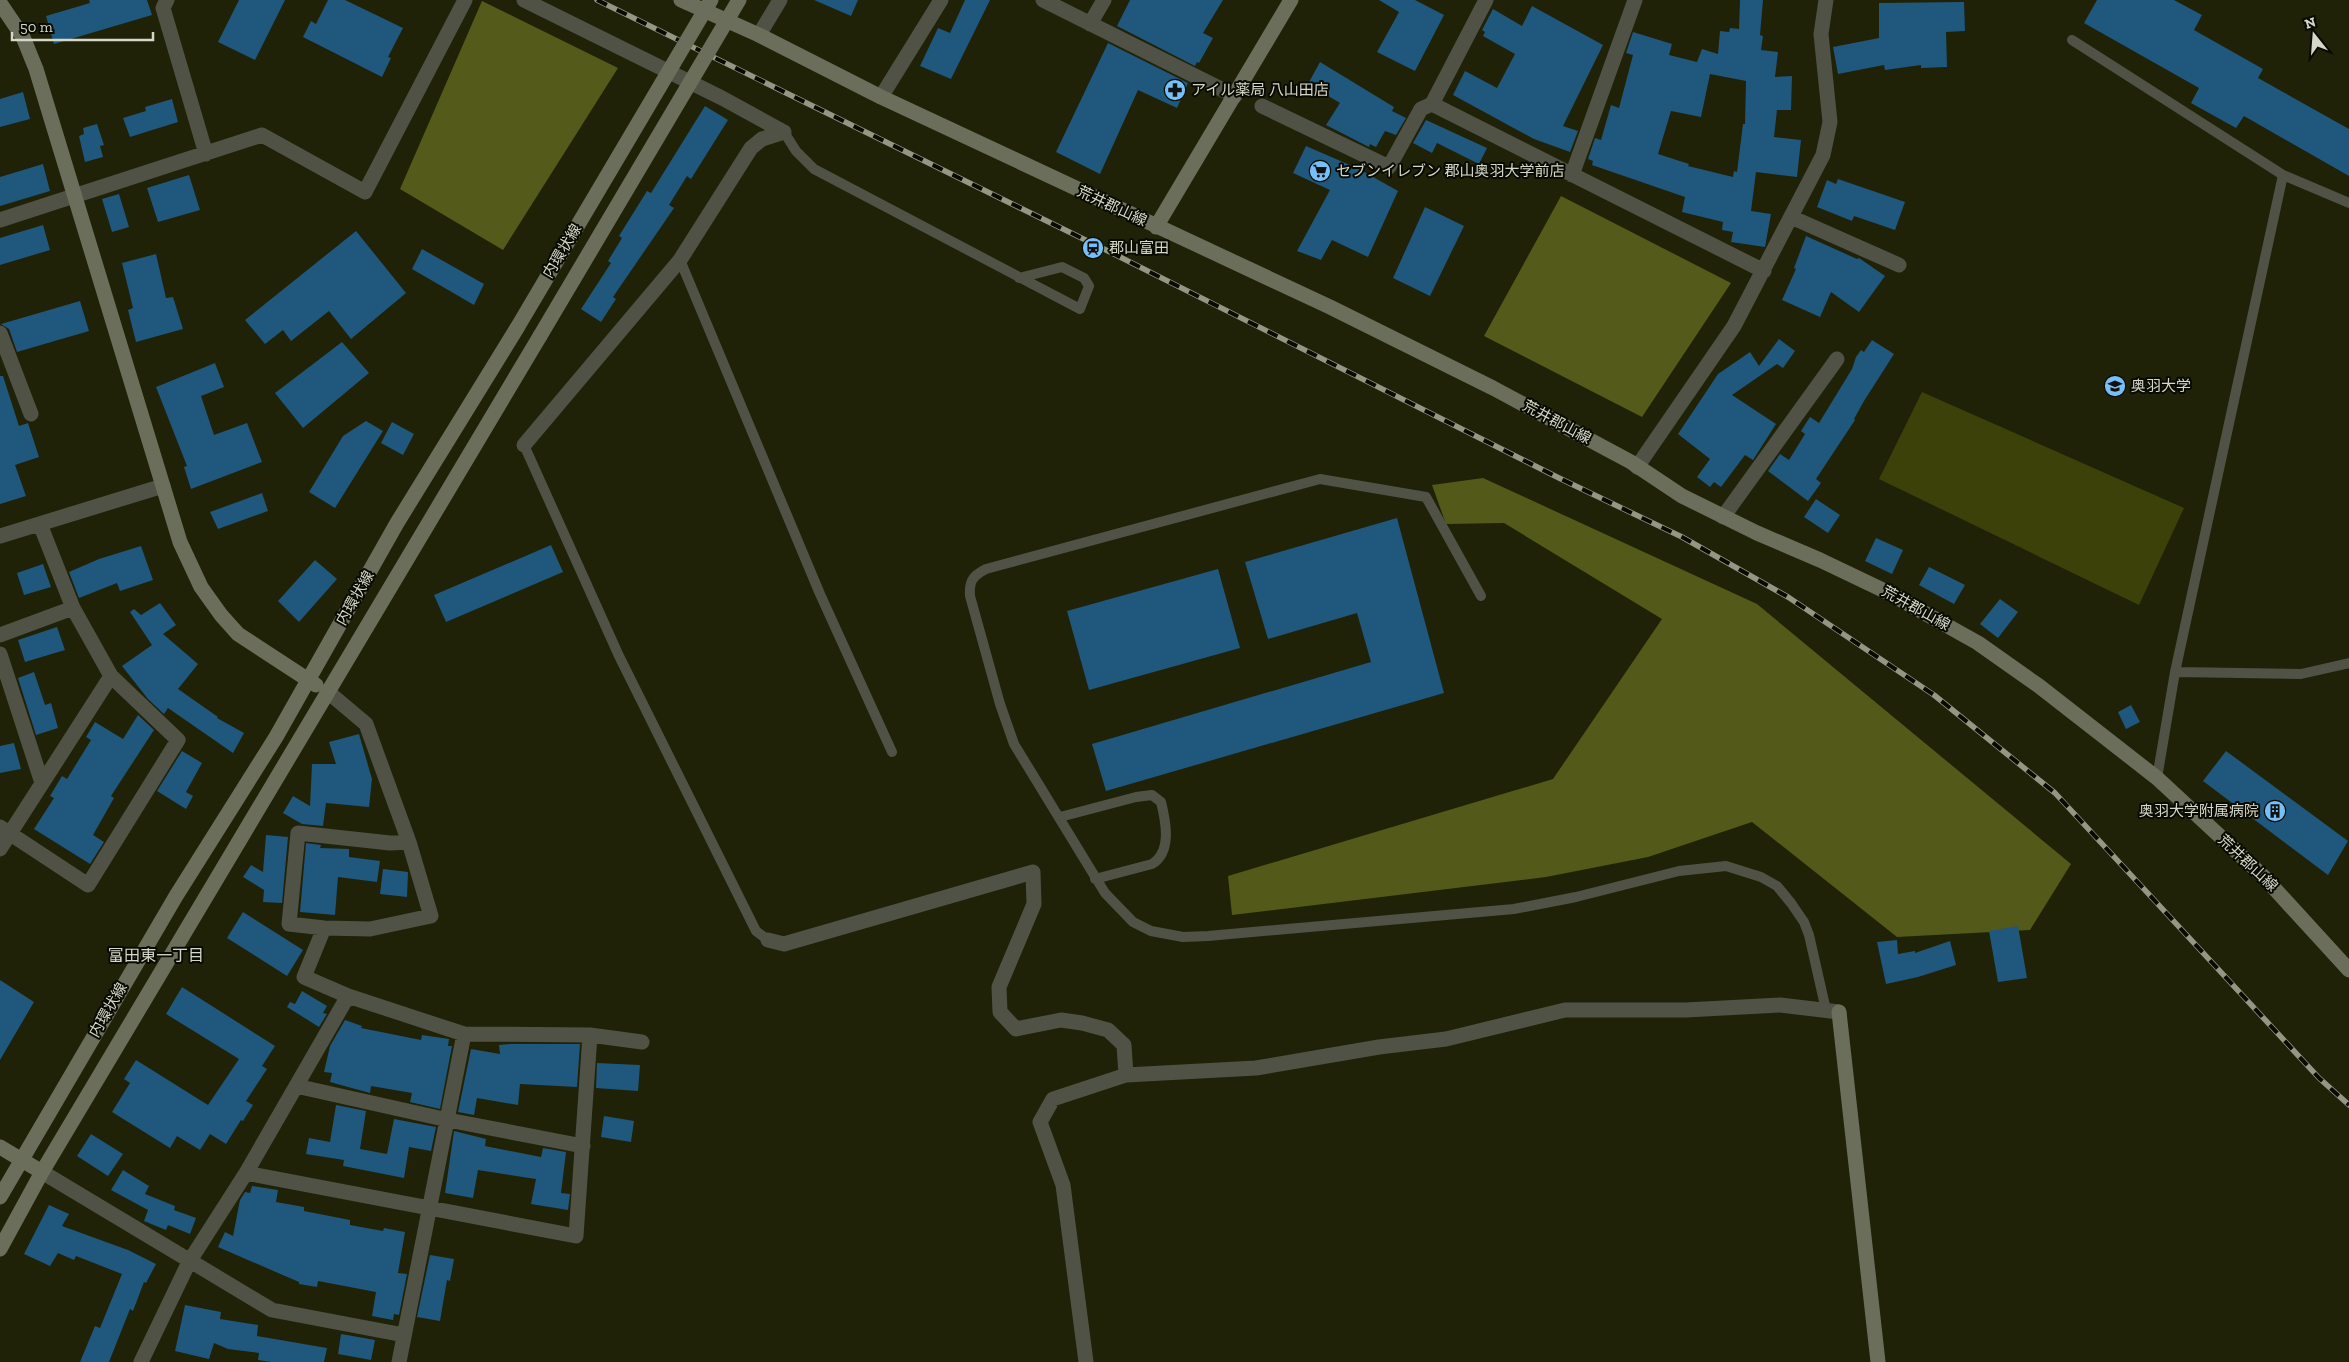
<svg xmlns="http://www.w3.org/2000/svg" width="2349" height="1362" viewBox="0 0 2349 1362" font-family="'Zilla Slab','Noto Sans JP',serif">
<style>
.green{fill:#3c410a}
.forest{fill:#535919}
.water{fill:#545a1a}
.building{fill:#1f577d;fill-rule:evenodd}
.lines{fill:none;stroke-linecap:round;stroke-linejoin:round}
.lane{stroke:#505246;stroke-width:10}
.street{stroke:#505246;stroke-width:15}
.secondary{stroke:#6b6e5b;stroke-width:15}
.rail-casing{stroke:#949783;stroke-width:5.5}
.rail{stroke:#090b02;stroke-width:4;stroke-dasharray:11;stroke-linecap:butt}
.secondary-bridge{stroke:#6b6e5b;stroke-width:15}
.labels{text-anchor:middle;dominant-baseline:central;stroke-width:4;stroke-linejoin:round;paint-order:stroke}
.poi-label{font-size:15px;fill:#d5d8c8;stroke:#090b02;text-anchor:start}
.street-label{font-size:15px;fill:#d5d8c8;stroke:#090b02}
.neighbourhood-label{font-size:16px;fill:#d5d8c8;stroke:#090b02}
</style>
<rect width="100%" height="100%" fill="#1f2207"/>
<path class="green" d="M1922,392L2184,508L2139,605L1879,479Z"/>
<path class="forest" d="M1483,478L1757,604L2071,864L2030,930L1897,937L1752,822L1648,857L1546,877L1232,915L1228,876L1553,779L1662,619L1504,523L1446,524L1432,485Z"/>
<path class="water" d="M482,1L618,68L503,250L400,189Z
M1561,196L1731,283L1642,417L1484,336Z"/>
<path class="building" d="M89,0H147L152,15L54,44L46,16L90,3Z
M239,0H285L255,60L218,42Z
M328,0H345L403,28L388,57L391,58L382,77L303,37L311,21L316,24Z
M814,0H858L851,16Z
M965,0H990L951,79L920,66L938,28L950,33Z
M1130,0H1223L1203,33L1213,38L1199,63L1197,62L1195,66L1117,26Z
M1379,0H1415L1444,15L1415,71L1377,52L1399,12Z
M1740,0H1763L1760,35L1763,36L1761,50L1778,52L1775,77L1792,76L1791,110H1777L1774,137L1801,140L1797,177L1756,172L1751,211L1771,214L1765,247L1731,242L1733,232L1722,230L1723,222L1682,212L1685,197L1592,165L1593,161L1588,159L1595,138L1601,140L1611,105L1619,108L1633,55L1626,53L1633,32L1672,44L1669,55L1697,62L1702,49L1718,54L1720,31L1729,32L1730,28L1739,29ZM1710,74L1746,81L1745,124H1743L1737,172L1734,171L1733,177L1688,166L1689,164L1658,154L1671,111L1701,117Z
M2097,0H2174L2202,15L2194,30L2263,69L2258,78L2349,129V176L2244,116L2236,128L2191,103L2199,88L2084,23Z
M1964,2L1965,31L1946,32L1947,67L1921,68V65L1885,70L1884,65L1838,74L1833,47L1879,38V3Z
M1532,6L1603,45L1563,126L1578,131L1570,152L1534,139L1453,95L1465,71L1497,88L1515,54L1483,36L1485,32L1482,30L1493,9L1522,26Z
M1108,43L1188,83L1177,108L1138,90L1100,174L1056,152Z
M1320,62L1394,107L1392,111L1406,118L1396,135L1385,131L1376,147L1370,144L1369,147L1326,125L1340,103L1308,84Z
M23,92L30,119L0,127V99Z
M172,99L178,122L130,137L123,118L146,111L145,107Z
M705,106L728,120L691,179L687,176L669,205L674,208L613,297L616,299L601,322L581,309L611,263L608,261L622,238L619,236L647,191L651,193Z
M1426,120L1487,148L1479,164L1437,143L1432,153L1413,143Z
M97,124L104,145L100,146L103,157L85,162L79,136L84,134L83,128Z
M1306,146L1359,169L1398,191L1368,257L1332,240L1321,260L1297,251L1330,190L1293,173Z
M43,164L50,191L0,206V177Z
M189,175L200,210L158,222L147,188Z
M1838,179L1905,202L1895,230L1854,216L1852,221L1817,207L1827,180L1836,184Z
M119,194L129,227L112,232L102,199Z
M1425,207L1464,226L1430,296L1393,278Z
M43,225L50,250L0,265V238Z
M356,231L406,293L351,339L329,311L291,341L283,330L265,344L245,320Z
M1806,236L1857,259L1859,258L1885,276L1859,312L1831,292L1820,317L1782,300L1796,269L1794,268Z
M422,249L484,284L474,305L412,269Z
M156,254L166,298L173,297L183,329L136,342L128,310L133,308L122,263Z
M80,301L89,331L17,352L9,329L1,324Z
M1779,339L1795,351L1783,368L1777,364L1732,395L1776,424L1753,460L1745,455L1721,487L1714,482L1710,487L1697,477L1710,459L1678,434L1718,374L1750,352L1759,366Z
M1872,340L1894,354L1864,401L1854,419L1855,420L1816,479L1821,483L1808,501L1768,471L1780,454L1789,460L1805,434L1801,431L1810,417L1819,423L1852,369L1856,357L1861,350L1864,352Z
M342,342L369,373L303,428L275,393Z
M215,363L224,387L201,396L214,435L247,423L262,462L191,489L184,467L187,466L156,387Z
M0,376H3L19,426L28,423L39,457L15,465L26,496L0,504Z
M366,421L383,431L335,508L309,492L343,436Z
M392,422L414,434L403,455L381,443Z
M262,493L268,511L218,529L210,512Z
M1816,499L1840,515L1828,533L1804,517Z
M1397,518L1444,693L1106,791L1092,744L1371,662L1357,613L1268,639L1245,562Z
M1876,538L1903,550L1892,574L1865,561Z
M551,545L563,572L446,622L434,595Z
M141,546L153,580L120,591L117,583L79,598L69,572L99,559Z
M315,560L337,579L299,622L278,601Z
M43,564L51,587L24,595L17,573Z
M1929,567L1965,585L1954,604L1919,585Z
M1218,569L1240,648L1089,690L1067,611Z
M2000,599L2018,612L1998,638L1980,624Z
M160,603L176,625L163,634L198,664L178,689L218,717L217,718L244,733L233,753L168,708L164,714L148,699L122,666L152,645L130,612L134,609L141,615Z
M57,627L65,650L25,662L18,640Z
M34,672L45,705L51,703L58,728L36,735L18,678Z
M2131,705L2140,722L2126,729L2118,712Z
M138,715L154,730L111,796L114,798L93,835L104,842L90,864L34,829L54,798L50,796L62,776L67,779L91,740L86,737L95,722L123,739Z
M359,734L372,779L369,807L326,803L323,826L302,824L283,813L293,796L310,806L312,764H336L329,742Z
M14,743L21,769L0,773V746Z
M182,751L202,763L186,792L193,796L186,809L157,791Z
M2226,751L2348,841L2328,875L2203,781Z
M266,835L288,837L282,903L263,902L264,890L243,877L251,865L263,872Z
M306,843L321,845L320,848L349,849V857L380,861L377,882L338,877L335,915L300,912Z
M383,869L408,872L407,897L380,894Z
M243,912L303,950L287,976L227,938Z
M2018,926L2027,978L1998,982L1989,931Z
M1897,940L1898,954L1915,951V953L1950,941L1956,965L1918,977L1886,984L1877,942Z
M0,980L34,1002L0,1060Z
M182,987L275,1046L262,1066L267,1069L246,1101L253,1105L243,1121L241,1120L226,1144L210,1134L200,1150L177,1136L170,1148L112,1112L130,1083L124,1079L136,1060L208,1105L239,1059L166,1014Z
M302,991L327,1006L323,1013L327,1014L319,1027L287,1007L290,1002L295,1004Z
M345,1020L362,1026L361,1028L421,1040L422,1035L449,1039L448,1046H452L440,1109L410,1102L412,1093L371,1086L370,1093L330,1082L332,1073L324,1072L330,1046Z
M510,1044H580L577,1087L520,1084L518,1105L477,1098L474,1115L458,1112L471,1049L500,1054L499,1045Z
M597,1063L640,1065L638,1091L596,1088Z
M336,1105L366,1111L360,1149L387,1154L394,1119L436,1127L431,1151L409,1147L404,1178L343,1166L344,1160L306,1154L309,1138L330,1142Z
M604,1116L634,1121L631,1142L601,1137Z
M454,1131L486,1139L485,1146L541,1157L543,1148L566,1152L561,1193L570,1194L568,1210L531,1204L536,1179L478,1170L473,1198L445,1193Z
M91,1134L123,1154L108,1176L77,1156Z
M123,1170L149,1186L145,1194L175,1206L174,1210L196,1218L190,1234L168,1225L166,1230L144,1221L148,1210L111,1190Z
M252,1186L278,1190L276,1202L304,1207V1211L350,1220V1225L383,1231L384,1228L405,1232L398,1273L407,1274L399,1315L394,1314L393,1320L372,1316L376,1292L318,1281L317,1287L299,1284V1282L218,1247L225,1232L233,1236L240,1200L245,1192L250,1193Z
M49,1205L69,1214L62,1226L128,1250L156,1264L146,1283L144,1282L133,1311L130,1309L109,1362H80L95,1326L100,1328L122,1274L76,1256L74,1260L58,1253L50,1266L24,1254Z
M430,1255L454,1259L450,1281L447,1280L440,1321L417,1317Z
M185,1305L221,1312L220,1319L258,1325L257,1336L327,1348L324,1362H271L258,1360L259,1353L228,1349L214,1343L209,1359L175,1351Z
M341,1334L375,1340L371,1360L338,1354Z"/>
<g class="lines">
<path class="lane" d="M2072,40L2283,175L2349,203
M784,132L796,151L814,169L1080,309L1089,286L1084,278L1062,267L1019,278
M680,260L820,594L892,752
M524,445L619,656L756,931L768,940
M1481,596L1426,497L1320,479L986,569C972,576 969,582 970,596L1000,704L1014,744L1105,893L1133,922L1151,931L1183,937L1208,936L1514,909L1576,897L1679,871L1726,866L1761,877L1777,886L1791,903L1804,922L1809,935L1826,1010
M2175,672L2301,674L2349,663
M2157,778L2175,672L2283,175
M1060,817L1136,797L1152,795L1161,802C1166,822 1172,852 1152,864L1095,879"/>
<path class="street" d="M167,0L163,8L206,154
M524,0L722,98L784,132
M1043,0L1235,96
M1090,24L1104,0
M759,35L780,0
M881,97L941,0
M1432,104L1764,271
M1262,106L1389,167L1421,109L1432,104L1486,0
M1572,175L1635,0
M1791,217L1899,265
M0,220L262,135L365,192L465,0
M0,333L31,414
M524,445L680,260L751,148L762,139L784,132
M1637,467L1734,326L1823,155L1830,122L1821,34L1826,0
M1723,517L1837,359
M0,536L163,486
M0,635L73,608
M0,654L42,783
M328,692L366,724L409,842L431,916L370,929L324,928L289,924L298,833L390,843L409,842
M0,827L88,885L178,740L111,676L73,608L40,524
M0,849L111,676
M324,928L304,977L348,996L464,1034L590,1035L642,1042
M768,940L784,944L1033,872L1034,904L999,987L1000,1012L1016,1029L1061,1020L1082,1023L1108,1030L1124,1045L1126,1075
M296,1086L448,1120L583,1146
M42,1172L272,1310L404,1335
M246,1173L576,1236L590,1035
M141,1362L189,1262L246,1173L348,996
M399,1362L464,1034
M1086,1362L1063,1185L1040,1122L1053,1099L1126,1075L1256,1068L1379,1047L1446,1039L1565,1010H1686L1780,1005L1839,1012"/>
<path class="secondary" d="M681,0L759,35L881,97L1330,307L1493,388L1631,462L1682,496L1757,533L1820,560L1887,592L1978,643L2039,686L2157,778L2264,877L2349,970
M0,3L23,37L36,69L180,542L201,587L221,615L238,634L316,685
M1156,227L1291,0
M1839,1012L1878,1362
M0,1147L42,1172
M0,1197L176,896L276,737L397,523L517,328
M0,1249L42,1172L540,336"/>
<g class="rail-casing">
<path id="rail" d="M597,0L1114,254L1559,478L1682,537L1788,597L1934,695L2055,793L2319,1078L2349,1105"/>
</g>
<use href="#rail" class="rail"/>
<path class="secondary-bridge" d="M517,328L711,0
M540,336L739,0"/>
</g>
<defs>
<g id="pharmacy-disc" transform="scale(1.125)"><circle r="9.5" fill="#77c0f7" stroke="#090b02"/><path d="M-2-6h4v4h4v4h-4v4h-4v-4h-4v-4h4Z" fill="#111"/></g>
<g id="supermarket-disc" transform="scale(1.125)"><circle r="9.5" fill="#77c0f7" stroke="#090b02"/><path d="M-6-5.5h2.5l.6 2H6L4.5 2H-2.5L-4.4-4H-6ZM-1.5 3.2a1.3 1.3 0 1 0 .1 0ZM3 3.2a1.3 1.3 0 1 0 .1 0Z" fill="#111"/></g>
<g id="station-disc" transform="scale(1.125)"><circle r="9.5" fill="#77c0f7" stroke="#090b02"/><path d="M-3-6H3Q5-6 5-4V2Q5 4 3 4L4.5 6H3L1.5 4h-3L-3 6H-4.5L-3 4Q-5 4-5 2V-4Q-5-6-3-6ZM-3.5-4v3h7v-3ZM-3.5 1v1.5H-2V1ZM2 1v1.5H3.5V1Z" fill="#111"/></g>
<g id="university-disc" transform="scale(1.125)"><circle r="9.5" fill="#77c0f7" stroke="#090b02"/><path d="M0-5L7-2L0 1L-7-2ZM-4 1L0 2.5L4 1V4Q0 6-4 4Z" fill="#111"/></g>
<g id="building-disc" transform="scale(1.125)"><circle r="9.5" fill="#77c0f7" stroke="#090b02"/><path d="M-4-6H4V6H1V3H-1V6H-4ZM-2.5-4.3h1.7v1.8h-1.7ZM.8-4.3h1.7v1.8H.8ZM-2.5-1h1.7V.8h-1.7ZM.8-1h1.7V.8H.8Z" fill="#111"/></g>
</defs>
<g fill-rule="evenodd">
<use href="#pharmacy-disc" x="1175" y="90"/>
<use href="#supermarket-disc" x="1320" y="171"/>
<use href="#station-disc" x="1093" y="248"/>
<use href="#university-disc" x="2115" y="386"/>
<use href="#building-disc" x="2275" y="811"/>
</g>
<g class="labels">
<g class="poi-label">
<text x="1191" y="90">アイル薬局 八山田店</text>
<text x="1336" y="171">セブンイレブン 郡山奥羽大学前店</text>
<text x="1109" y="248">郡山富田</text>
<text x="2131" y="386">奥羽大学</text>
<text x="2259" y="811" text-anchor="end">奥羽大学附属病院</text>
</g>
<g class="street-label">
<text transform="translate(1112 206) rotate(25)">荒井郡山線</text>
<text transform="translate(562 251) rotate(-59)">内環状線</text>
<text transform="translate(1557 422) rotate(28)">荒井郡山線</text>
<text transform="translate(355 598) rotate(-60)">内環状線</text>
<text transform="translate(1916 608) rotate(29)">荒井郡山線</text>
<text transform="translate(2248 863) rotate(43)">荒井郡山線</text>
<text transform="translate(108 1010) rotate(-60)">内環状線</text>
</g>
<g class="neighbourhood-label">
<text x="156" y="955">富田東一丁目</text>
</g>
</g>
<g transform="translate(2314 35) rotate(343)" stroke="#090b02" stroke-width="4" paint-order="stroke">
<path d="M0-4L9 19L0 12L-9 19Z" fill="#d5d8c8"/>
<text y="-8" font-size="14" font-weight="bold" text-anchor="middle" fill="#d5d8c8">N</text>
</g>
<path d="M12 32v8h141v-8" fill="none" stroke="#d5d8c8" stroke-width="2.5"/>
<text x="20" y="32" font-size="15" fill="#d5d8c8" stroke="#090b02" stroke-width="4" paint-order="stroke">50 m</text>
</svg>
